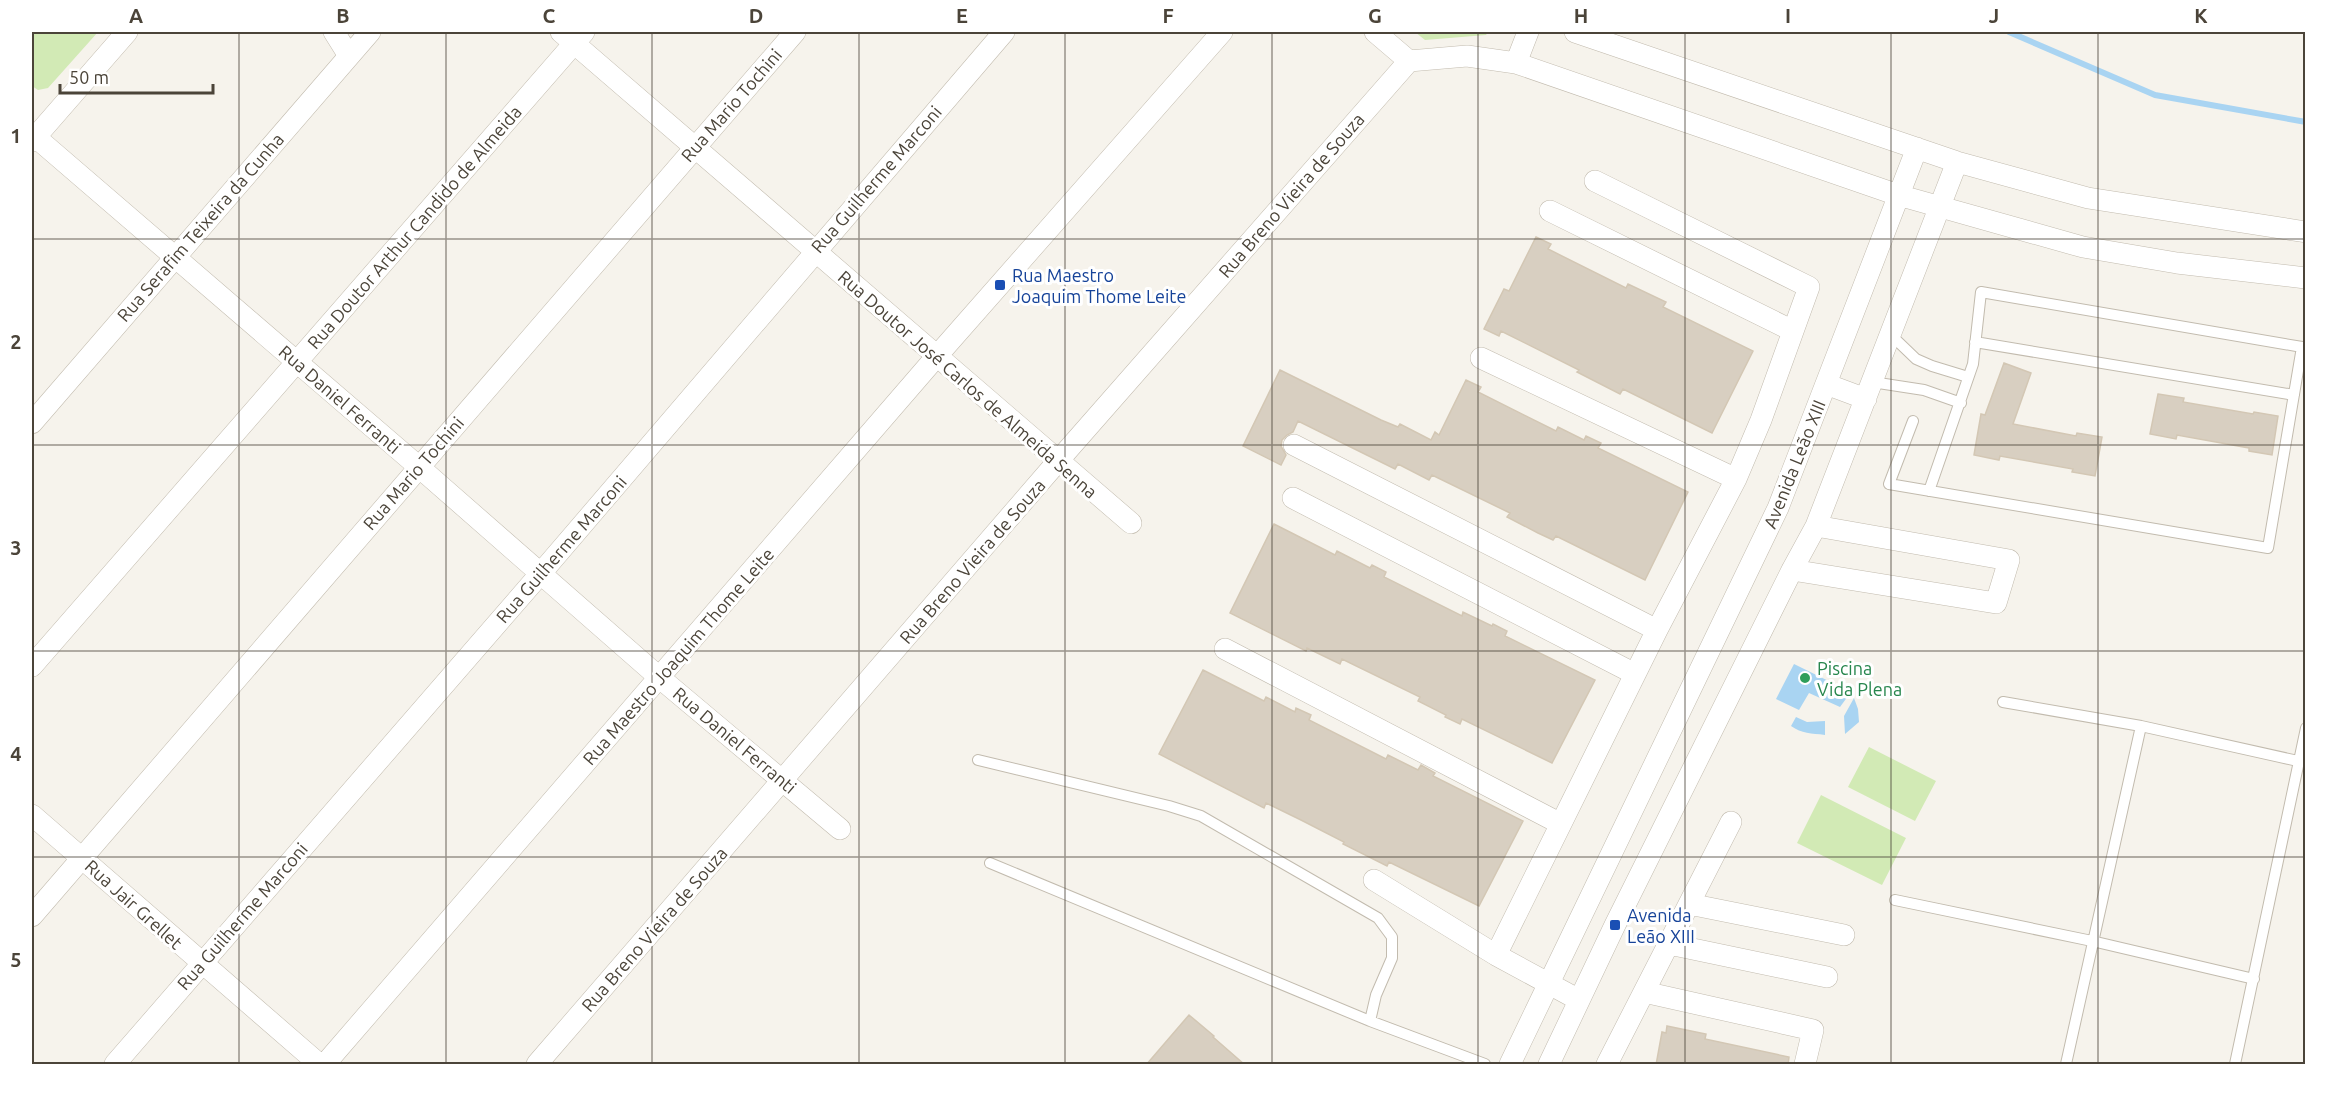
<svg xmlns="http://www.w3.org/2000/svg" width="2337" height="1096" viewBox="0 0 2337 1096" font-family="Ubuntu,sans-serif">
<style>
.green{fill:#d2eab5}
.water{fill:#a9d4f2}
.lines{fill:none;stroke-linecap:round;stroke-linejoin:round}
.stream{stroke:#a9d4f2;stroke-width:6}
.building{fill:#d8cfc1;stroke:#d3c7b4;stroke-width:1.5}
.service-casing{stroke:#c2bbae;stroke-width:12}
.minor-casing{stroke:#c2bbae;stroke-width:22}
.service{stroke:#fff;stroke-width:10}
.minor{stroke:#fff;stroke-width:21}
.grid{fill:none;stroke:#4b4439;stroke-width:1.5;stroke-opacity:0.55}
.transit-dot{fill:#1a4fb4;stroke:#fff;stroke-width:2}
.leisure-dot{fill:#2e9e5b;stroke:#fff;stroke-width:2}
.labels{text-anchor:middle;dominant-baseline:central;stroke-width:6;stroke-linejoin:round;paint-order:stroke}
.street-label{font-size:18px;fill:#4b4439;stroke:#fff}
.transit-label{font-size:18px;fill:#164399;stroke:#fff;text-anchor:start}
.leisure-label{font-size:18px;fill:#27864d;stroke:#fff;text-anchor:start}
.neatline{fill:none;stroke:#4b4439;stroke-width:2}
.grid-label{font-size:20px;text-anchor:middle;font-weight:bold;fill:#4b4439}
</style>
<rect width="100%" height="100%" fill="#f6f3ec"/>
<path class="green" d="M32,32H98L48,88L38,90L32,86Z
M1415,32H1488L1486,35L1425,40Z
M1869,747L1936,781L1915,821L1848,787Z
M1821,795L1906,838L1882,885L1797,843Z"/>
<path class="water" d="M1794,664L1851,692L1840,707L1809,693L1799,710L1776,699Z
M1854,698L1858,709L1859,722L1845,734L1844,716Z
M1796,717L1807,722L1825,721V735C1811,733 1802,734 1791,726Z"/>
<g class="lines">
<path class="stream" d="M2009,32L2155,95L2306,122"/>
</g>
<path class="building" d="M1536,237L1551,244L1548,249L1626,288L1628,284L1666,302L1663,307L1753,351L1712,433L1623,389L1620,394L1577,372L1579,370L1501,331L1499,336L1484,329L1504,289L1509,291Z
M2004,363L2031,373L2013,424L2076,436L2077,433L2102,437L2095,476L2072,472L2073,469L2000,456L1999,460L1974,455L1981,414L1985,415Z
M1280,370L1381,420L1398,427L1400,424L1431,440L1435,432L1439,435L1466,380L1481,387L1478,392L1556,431L1558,427L1584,440L1586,436L1601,443L1598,448L1688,492L1645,580L1556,536L1553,540L1538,533L1507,517L1510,513L1432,475L1429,480L1398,464L1395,469L1298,421L1293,432L1287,435L1282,440L1281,446L1286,455L1281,465L1243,446Z
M2158,394L2184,398L2183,402L2253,414L2254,412L2278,416L2272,455L2249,451V448L2177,435L2176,439L2150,434Z
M1274,524L1335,555L1337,551L1370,568L1372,565L1386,572L1384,577L1462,616L1463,612L1492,626L1493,624L1507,631L1505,636L1595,680L1552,763L1462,719L1460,724L1445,717L1446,715L1418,701L1420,697L1342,659L1340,664L1307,648L1306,651L1230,613Z
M1203,670L1264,701L1266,697L1295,712L1296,708L1311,715L1309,720L1386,759L1388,755L1418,770L1421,765L1435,773L1433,776L1523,821L1479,906L1389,862L1387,866L1343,844L1344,842L1301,820L1266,803L1264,808L1159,754Z
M1189,1015L1214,1036L1213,1037L1245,1065H1146Z
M1667,1026L1706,1034L1705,1039L1789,1057L1788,1065H1656L1662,1032L1666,1033Z"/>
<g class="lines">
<g class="service-casing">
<path id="service" d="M1891,335L1916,359L1932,366L1968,377
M1975,342L2294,395
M1872,382L1924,390L1961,403
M1913,421L1889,484L2268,548L2302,347L1981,292L1973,364L1929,491
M2003,702L2141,726L2298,761
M978,760L1169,806L1201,816L1378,918L1392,937V958L1376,995L1370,1021
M990,863L1370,1021L1485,1064
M1895,900L2092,941L2254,979
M2066,1064L2141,726
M2235,1064L2306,728"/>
</g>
<g class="minor-casing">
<path id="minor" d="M334,32L349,56
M561,32L1131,523
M1375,32L1409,61
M1575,32L1957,162L2088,198L2306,232
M1409,61L1467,56L1516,63L1898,195L2083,247L2177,263L2306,278
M1516,63L1528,32
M32,134L419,467L660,678L840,829
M32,141L127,32
M1550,211L1793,331
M1481,358L1736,479
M1826,384L1866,399
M32,423L370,32
M1294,445L1657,630
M1293,498L1635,674
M1792,570L1996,603L2009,560L1816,526
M1225,649L1561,824
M32,666L584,32
M32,815L319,1064
M1374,880L1496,955L1579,1000
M1689,904L1844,935
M32,916L795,32
M1669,944L1827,977
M1496,955L1657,630L1736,479L1761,420L1809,287L1595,181
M1644,992L1813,1030L1805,1064
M115,1064L541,573L1004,32
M325,1064L936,357L1222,32
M537,1064L1058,461L1409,61
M1510,1064L1778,508L1917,148
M1549,1064L1615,925L1792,570L1816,526L1957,162
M1607,1064L1731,822"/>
</g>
<use href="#service" class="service"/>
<use href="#minor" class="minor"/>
</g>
<path class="grid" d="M239,32V1064M446,32V1064M652,32V1064M859,32V1064M1065,32V1064M1272,32V1064M1478,32V1064M1685,32V1064M1891,32V1064M2098,32V1064M32,239H2306M32,445H2306M32,651H2306M32,857H2306"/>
<g class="transit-dot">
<rect x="994" y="279" width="12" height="12" rx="3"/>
<rect x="1609" y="919" width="12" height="12" rx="3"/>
</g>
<circle class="leisure-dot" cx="1805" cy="678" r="6"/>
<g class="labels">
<g class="street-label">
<text transform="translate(731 105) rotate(-49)">Rua Mario Tochini</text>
<text transform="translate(876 179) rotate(-49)">Rua Guilherme Marconi</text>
<text transform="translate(1291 195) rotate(-49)">Rua Breno Vieira de Souza</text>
<text transform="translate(200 227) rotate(-49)">Rua Serafim Teixeira da Cunha</text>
<text transform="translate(414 227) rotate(-49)">Rua Doutor Arthur Candido de Almeida</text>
<text transform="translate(968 384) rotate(41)">Rua Doutor José Carlos de Almeida Senna</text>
<text transform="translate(340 399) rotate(41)">Rua Daniel Ferranti</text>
<text transform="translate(1794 464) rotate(-68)">Avenida Leão XIII</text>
<text transform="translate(413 473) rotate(-49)">Rua Mario Tochini</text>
<text transform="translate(561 549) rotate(-49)">Rua Guilherme Marconi</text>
<text transform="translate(972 561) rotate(-49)">Rua Breno Vieira de Souza</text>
<text transform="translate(678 656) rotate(-49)">Rua Maestro Joaquim Thome Leite</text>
<text transform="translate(735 740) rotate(40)">Rua Daniel Ferranti</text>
<text transform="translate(134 904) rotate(42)">Rua Jair Grellet</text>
<text transform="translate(242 916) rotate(-49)">Rua Guilherme Marconi</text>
<text transform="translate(654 929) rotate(-49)">Rua Breno Vieira de Souza</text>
</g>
<g class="transit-label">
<text x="1012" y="275">Rua Maestro<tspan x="1012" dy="21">Joaquim Thome Leite</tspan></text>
<text x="1627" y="915">Avenida<tspan x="1627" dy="21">Leão XIII</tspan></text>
</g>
<g class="leisure-label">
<text x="1817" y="668">Piscina<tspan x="1817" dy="21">Vida Plena</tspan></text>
</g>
</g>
<rect width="2337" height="1096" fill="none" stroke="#ffffff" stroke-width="66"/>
<path d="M60 84v9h153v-9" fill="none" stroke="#4b4439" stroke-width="3"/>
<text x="69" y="84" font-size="18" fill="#4b4439" stroke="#ffffff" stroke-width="4.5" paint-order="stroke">50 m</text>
<rect x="33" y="33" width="2271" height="1030" class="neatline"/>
<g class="grid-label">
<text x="136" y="23">A</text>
<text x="343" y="23">B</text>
<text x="549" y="23">C</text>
<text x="756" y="23">D</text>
<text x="962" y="23">E</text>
<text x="1168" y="23">F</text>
<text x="1375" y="23">G</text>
<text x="1581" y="23">H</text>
<text x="1788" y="23">I</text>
<text x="1994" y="23">J</text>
<text x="2201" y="23">K</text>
<text x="16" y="143">1</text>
<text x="16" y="349">2</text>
<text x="16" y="555">3</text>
<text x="16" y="761">4</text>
<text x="16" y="967">5</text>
</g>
</svg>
